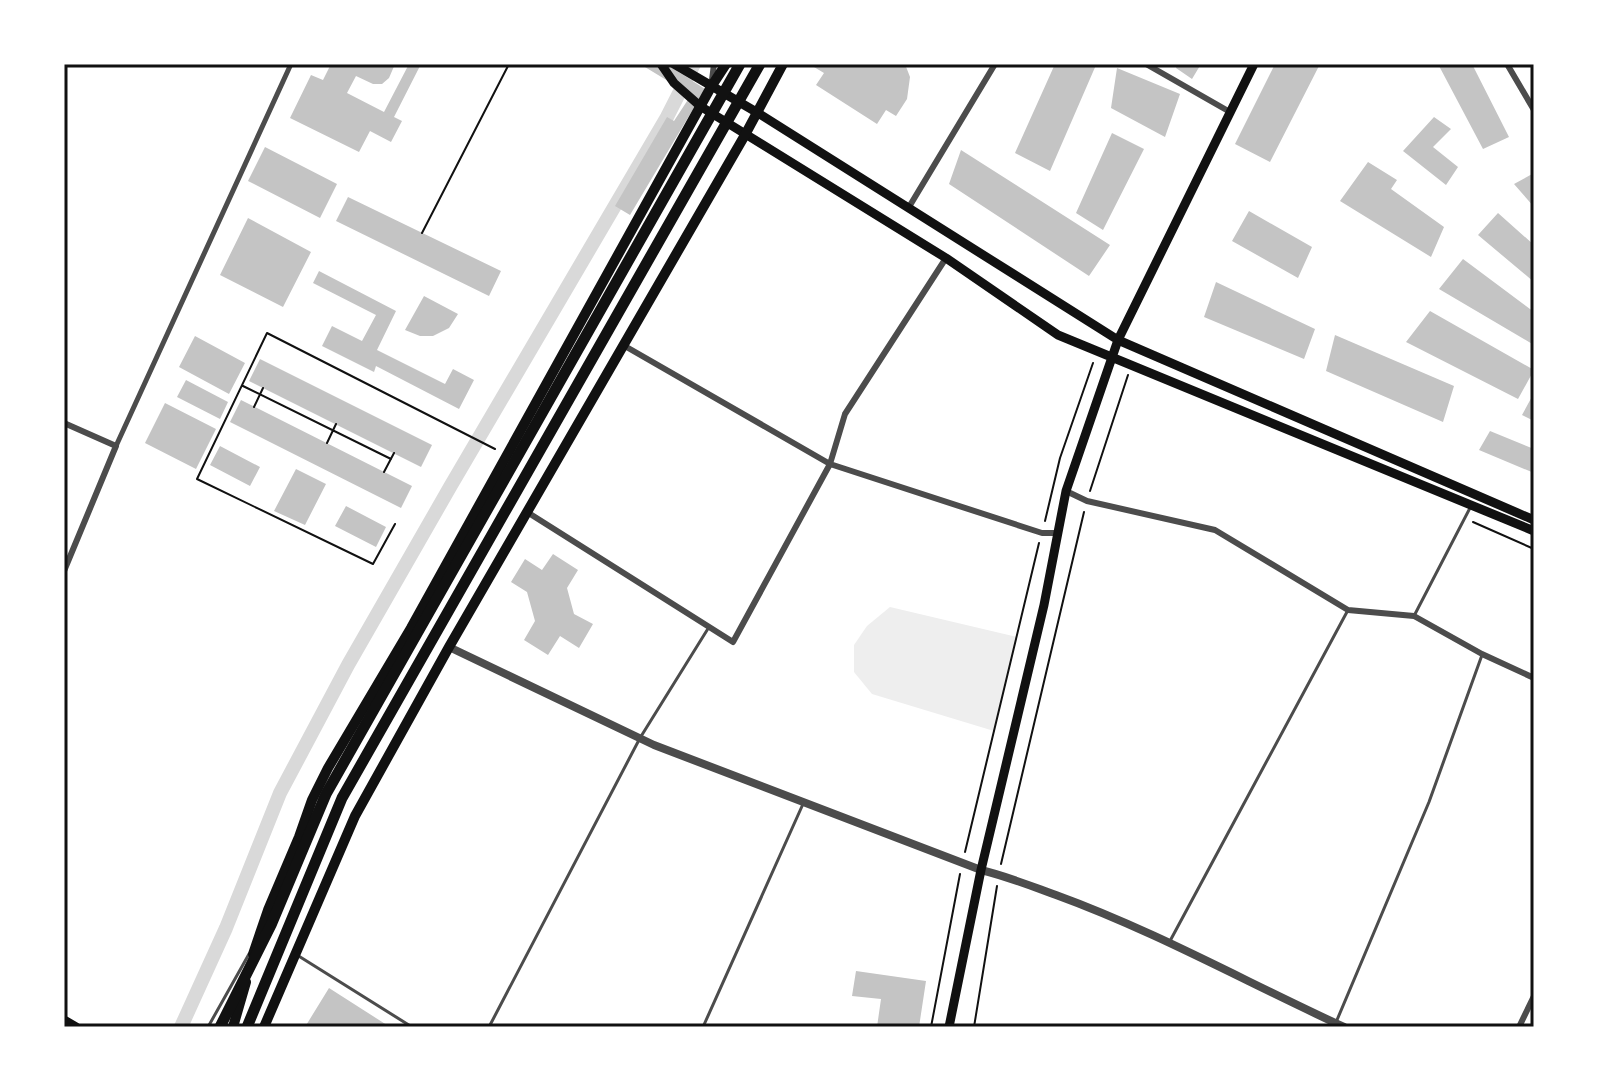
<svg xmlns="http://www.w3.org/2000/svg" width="1598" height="1091" viewBox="0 0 1598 1091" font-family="Signika,sans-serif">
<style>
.green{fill:#eee}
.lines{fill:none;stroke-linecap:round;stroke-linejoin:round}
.canal{stroke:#d9d9d9;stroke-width:14}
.building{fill:#c4c4c4}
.path{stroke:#111;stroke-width:2}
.service{stroke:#4c4c4c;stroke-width:3}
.pedestrian{stroke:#4c4c4c;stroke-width:5}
.minor{stroke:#4c4c4c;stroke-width:6}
.tertiary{stroke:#4c4c4c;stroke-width:8}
.secondary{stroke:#111;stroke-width:9}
.primary{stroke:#111;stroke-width:10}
.trunk{stroke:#111;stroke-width:11}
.neatline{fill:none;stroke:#111;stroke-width:3}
</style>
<rect width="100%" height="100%" fill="#fff"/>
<path class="green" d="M890,607L1017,637L994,731L872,694L854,672V645L867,626Z"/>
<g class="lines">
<path class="canal" d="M181,1027L226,928L280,793L348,665L450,487L667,117L694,64"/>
</g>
<path class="building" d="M331,64H395L389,78L382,84H373L356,76L347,93L384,112L409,64H421L394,117L402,121L391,142L370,131L359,152L290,118L311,75L323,80Z
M640,64H666L705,89L630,215L615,206L667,117L674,121L691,95Z
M809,64H905L910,77L907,99L896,116L886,110L877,124L816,85L824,73Z
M1055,64L1096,65L1050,171L1015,153Z
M1177,64H1201L1192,79L1176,68Z
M1275,64H1320L1270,162L1235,144Z
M1438,64H1472L1509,137L1483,149Z
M1117,68L1180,94L1165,137L1111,108Z
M1434,117L1451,129L1433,147L1458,167L1446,185L1403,151Z
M1112,133L1144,149L1103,230L1076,213Z
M265,147L337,184L320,218L248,181Z
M961,150L1110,245L1089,276L949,184Z
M1368,162L1397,180L1391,189L1444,227L1431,257L1340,201Z
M1534,173V207L1514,184Z
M348,197L501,271L489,296L336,221Z
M1249,211L1312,247L1298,278L1232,241Z
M1498,213L1534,245V282L1478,235Z
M248,218L311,252L283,307L220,275Z
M1463,259L1534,312V345L1439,289Z
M319,271L396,311L377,350L445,384L453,369L474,380L459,409L376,366L374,372L322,346L332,326L362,341L376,315L313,283Z
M1216,282L1315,329L1304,359L1204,317Z
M424,296L458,314L449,328L433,336H420L405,330Z
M1430,311L1534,370L1518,399L1406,342Z
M1335,335L1454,386L1443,422L1326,371Z
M195,336L245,363L229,394L179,367Z
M260,359L432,445L421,467L249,381Z
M186,380L228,402L220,419L177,397Z
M1534,393V421L1522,415Z
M241,400L412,486L401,508L230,422Z
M165,403L216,429L196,469L145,443Z
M1490,431L1534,449V473L1479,450Z
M220,446L260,467L250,486L210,465Z
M296,469L326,484L305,525L274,511Z
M346,506L386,527L376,547L335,526Z
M553,554L578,570L567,588L574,614L593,624L579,648L560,636L548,655L524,640L535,621L527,592L511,582L525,559L542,570Z
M856,971L926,981L919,1027H877L881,999L852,996Z
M329,988L390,1027H305Z"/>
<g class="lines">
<path class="path" d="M422,233L509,64
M243,386L391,459
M254,407L263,388
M327,443L336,424
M384,472L394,453
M1090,491L1128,375
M1045,521L1060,458L1093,363
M1473,522L1534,549
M395,524L373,564L197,479L267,333L495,449
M965,852L1039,543
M1001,864L1084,512
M931,1027L960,874
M974,1027L997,886"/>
<path class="service" d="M1414,616L1471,506
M1170,941L1348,610
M297,955L412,1027
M1337,1020L1429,802L1482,655
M208,1027L249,954
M489,1027L640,738L709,627
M703,1027L803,804"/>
<path class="pedestrian" d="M116,446L291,64"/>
<path class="minor" d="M1146,64L1230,112
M1507,64L1534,110V113
M712,80L714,64
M909,207L995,64
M623,345L830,464L1042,533H1058
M64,423L116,446L64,571
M1066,491L1087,501L1215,530L1348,610L1414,616L1482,654L1534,678
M527,512L733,642L830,464L845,414L946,258
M1519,1027L1534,996"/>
<path class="tertiary" d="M449,647L654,745L981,870C1006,876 1031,886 1056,895C1155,931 1248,983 1344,1027"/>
<path class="secondary" d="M661,64L674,83L700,106L946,258L1058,335L1534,531
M674,64L758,113L1118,340L1534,520
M64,1020L76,1027
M949,1027L981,870L1044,605L1066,491L1118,340L1254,64"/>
<path class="primary" d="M253,954L268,910L299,837L312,800L328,768L411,628L711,87L726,64
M233,1027L246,982
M264,1027L355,816L449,647L745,135L783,64"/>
<path class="trunk" d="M220,1027L271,925L326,794L740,64
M247,1027L342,798L760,64"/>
</g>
<rect width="1598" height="1091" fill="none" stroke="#ffffff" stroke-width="132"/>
<rect x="66" y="66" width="1466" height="959" class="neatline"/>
</svg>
